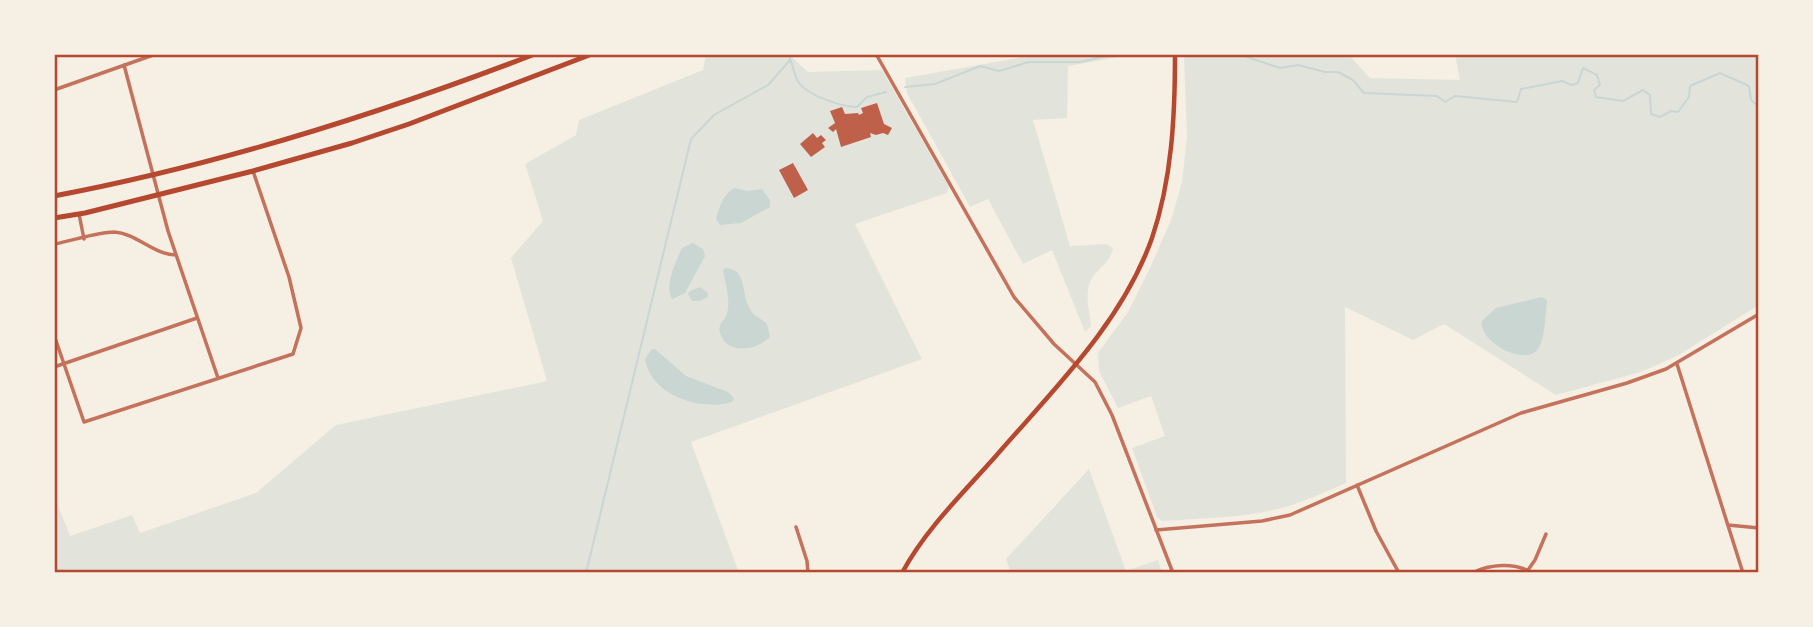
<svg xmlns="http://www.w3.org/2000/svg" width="1813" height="627" viewBox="0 0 1813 627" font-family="'DejaVu Sans',sans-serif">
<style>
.green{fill:#e2e4dc}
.water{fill:#c9d6d2}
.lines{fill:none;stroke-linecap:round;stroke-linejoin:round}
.stream{stroke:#c9d6d2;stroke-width:2}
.building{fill:#bf614a}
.minor{stroke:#c5725c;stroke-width:3.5}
.tertiary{stroke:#c5725c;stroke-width:3.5}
.secondary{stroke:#b5482f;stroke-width:4.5}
.trunk{stroke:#b5482f;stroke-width:5}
.neatline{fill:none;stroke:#b5482f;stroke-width:2.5}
</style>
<rect width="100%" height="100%" fill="#f6efe4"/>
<path class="green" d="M706,54H793V58L808,72L882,70L949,187L947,193L855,224L922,359L691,442L739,573H54V495L70,536L132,515L140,533L256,493L336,425L547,381L511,258L543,221L525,164L576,135L579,120L703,70Z
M1040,54H1135L1068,66L1067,118L1033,120L1070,246L1107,244L1113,248C1110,264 1097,268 1091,280C1084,294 1090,312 1091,326L1085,332L1052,250L1023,264L988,199L970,207L907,93L905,78Z
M1184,54H1348L1370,78L1460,80L1455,54H1759V305L1677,356L1641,372L1556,395L1444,324L1413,340L1345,307L1346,483C1323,493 1302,503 1278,509C1241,518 1201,518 1162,521L1157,517L1132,448L1165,436L1151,396L1118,408L1099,371L1098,353L1128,312L1150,268L1171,220L1182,182L1187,137Z
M1089,469L1126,571L1158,560L1162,573H1011L1006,559Z"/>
<path class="water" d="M734,188L747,191L762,189L770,200V207L741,223L720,225L716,219C720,205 723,195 734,188Z
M693,243L703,249L705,256L685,293L672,299C664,285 676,262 682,248Z
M726,268C748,270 740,292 750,309C753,316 762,319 767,324L770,337C757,350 727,356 720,333C717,324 725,321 727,313C731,301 725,282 723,270Z
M700,287L708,293V297L699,301H692L688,294L690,291Z
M1542,297L1547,300C1545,314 1546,337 1538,349C1526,367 1478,342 1482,321L1496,308Z
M652,349H655L686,376L728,392L734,398L732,402C700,411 651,396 645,359Z"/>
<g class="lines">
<path class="stream" d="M1238,54L1280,68L1298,65L1325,72H1338L1353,80L1364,93L1437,96L1445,102L1455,96L1517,102L1521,89L1562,81L1572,85L1578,83L1583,68L1597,75L1600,85L1594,90L1596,97L1623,101L1643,90L1650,95L1651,114L1660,117L1671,111L1678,112L1689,97L1690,86L1720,73L1749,86L1751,100L1759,107
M791,61C793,67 795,78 799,83C809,96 842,107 857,107L867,97L886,92
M905,87L935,84L980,66L999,71L1029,62H1080L1116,54
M586,573L691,139L714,115L768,85L790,60V54"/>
</g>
<path class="building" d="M877,103L884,124L892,128L888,135L883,133L876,135L870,133L871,137L841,147L836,129L833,132L828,128L835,123L830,111L842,107L845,114L858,113L859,115L863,113L861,108Z
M813,133L817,138L821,135L826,140L822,143L825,147L811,157L800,144Z
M793,163L808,190L794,198L779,170Z"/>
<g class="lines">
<path class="minor" d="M124,65L168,231L218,378
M54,90L156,54
M79,214L84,239
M54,244C72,241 97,232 114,232C136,233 154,255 176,255
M54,335L84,422L293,354L301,328L289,277L253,171
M1677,364L1743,573
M54,367L197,318
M1357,485L1376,531L1399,573
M1728,525L1759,528
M796,527L807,561L808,573
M1156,530L1262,521L1290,515L1521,413L1627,383L1666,369L1759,314
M1528,570L1535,560L1546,534
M1472,573C1490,564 1515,562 1532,573"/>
<path class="tertiary" d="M876,54L1014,297L1054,344L1095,382L1112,415L1173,573"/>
<path class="secondary" d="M902,573C925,530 963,493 995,457C1053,390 1122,323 1152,238C1172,179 1175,116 1175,54"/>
<path class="trunk" d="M54,196C219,165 379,114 535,54
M54,218L85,213L253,171L352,143L409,124L592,54"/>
</g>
<rect width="1813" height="627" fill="none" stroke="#f6efe4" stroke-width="112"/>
<rect x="56" y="56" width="1701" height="515" class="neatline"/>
</svg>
